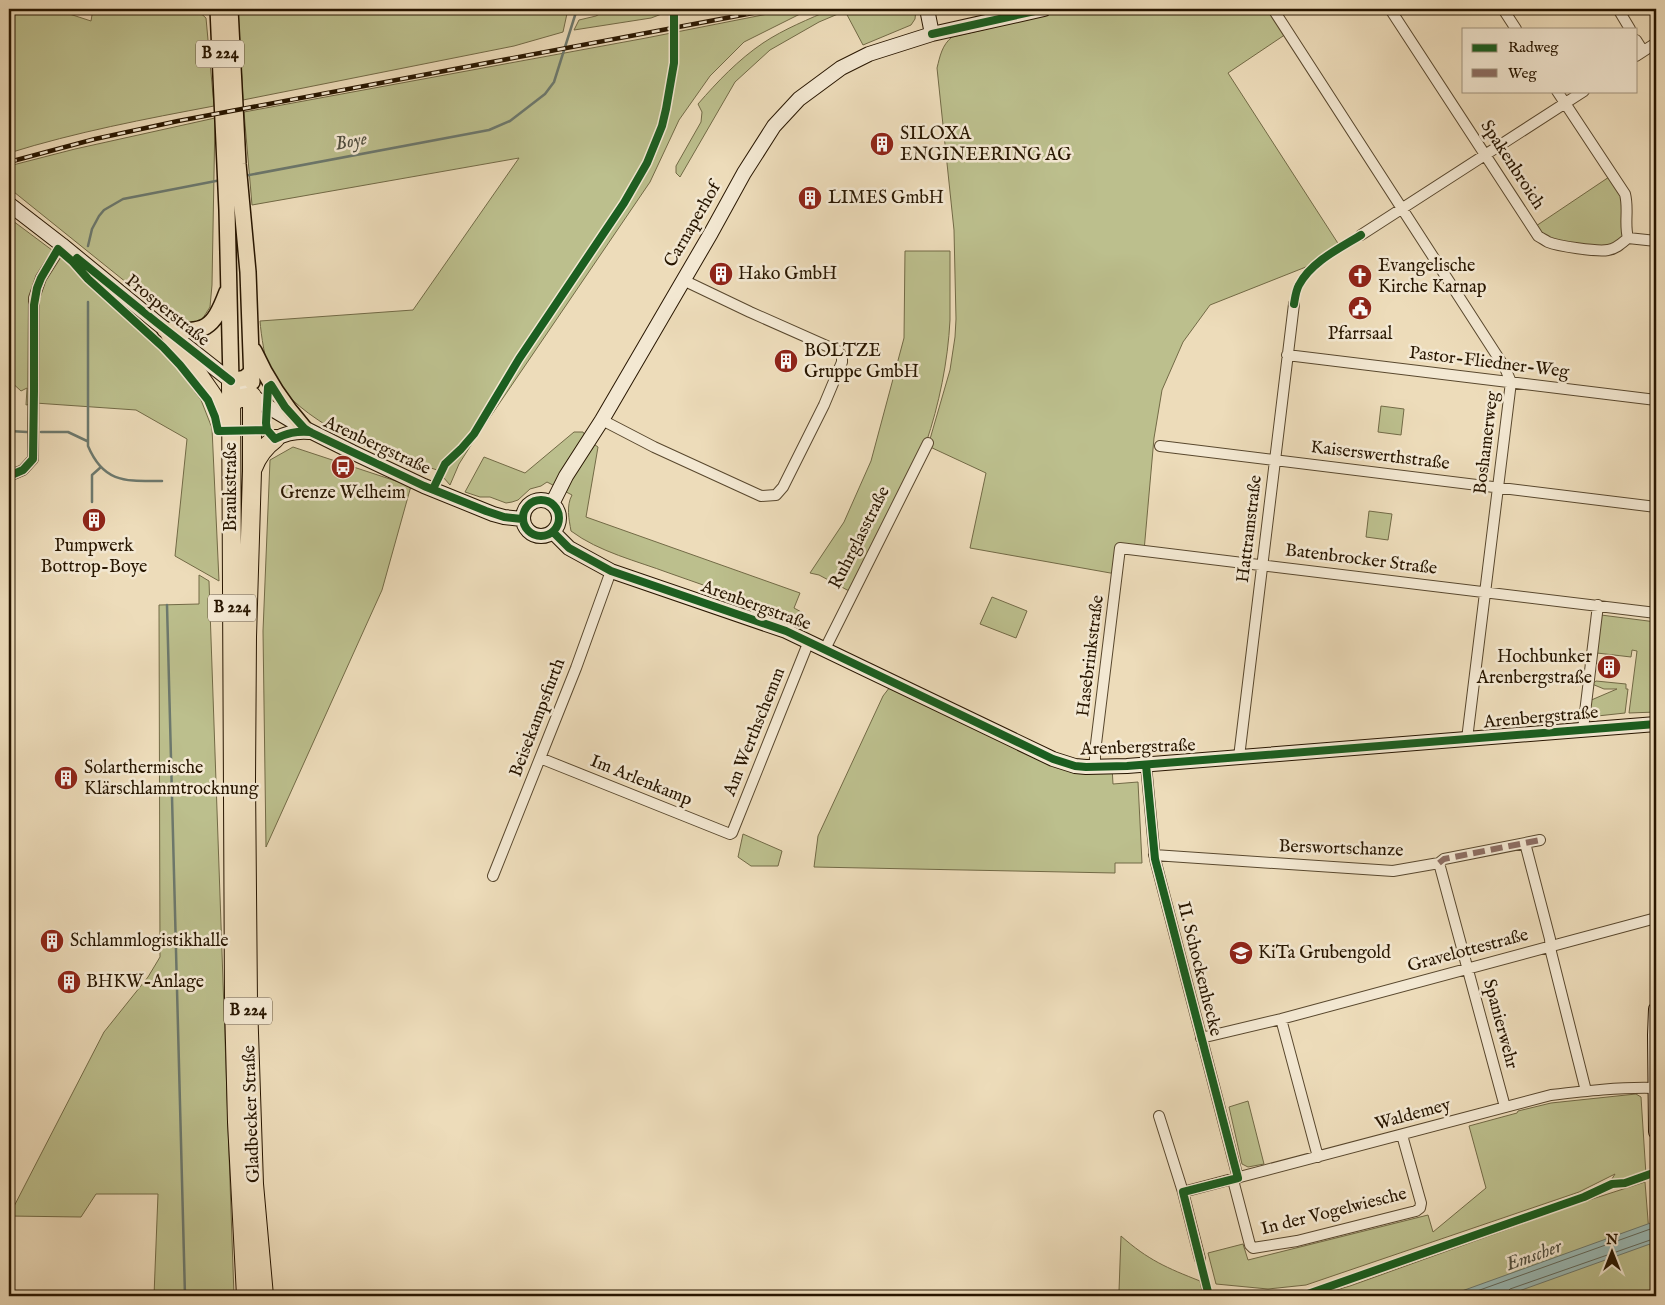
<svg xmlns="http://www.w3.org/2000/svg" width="1665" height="1305" viewBox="0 0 1665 1305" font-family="'IM FELL English',serif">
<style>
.green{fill:#bcbf8d;stroke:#726a46}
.water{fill:#9abab6;stroke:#6c786d}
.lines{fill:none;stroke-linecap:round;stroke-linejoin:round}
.shore{stroke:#61685b;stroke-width:1}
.stream{stroke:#6c786d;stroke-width:2.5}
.street-casing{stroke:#59482e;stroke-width:12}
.secondary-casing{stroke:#281600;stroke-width:16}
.primary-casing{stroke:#281600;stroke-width:18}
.highway-casing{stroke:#281600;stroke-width:20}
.street{stroke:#f3e8d2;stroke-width:10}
.secondary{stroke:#f3e8d2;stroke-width:14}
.primary{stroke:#eddcba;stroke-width:15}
.highway{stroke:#eddcba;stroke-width:18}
.tram{stroke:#281600;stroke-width:1}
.rail-casing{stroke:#281600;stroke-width:4.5}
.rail{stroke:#f3e8d2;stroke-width:2.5;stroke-dasharray:8;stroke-linecap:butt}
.quiet{stroke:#8d6e63;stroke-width:6;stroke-dasharray:12 6;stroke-linecap:butt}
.cycleway-casing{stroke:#f3e8d2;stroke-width:11}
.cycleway{stroke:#1b5e20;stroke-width:8}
.labels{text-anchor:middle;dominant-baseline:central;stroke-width:5;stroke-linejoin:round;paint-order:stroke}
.shield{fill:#f3e8d2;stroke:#65553f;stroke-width:1}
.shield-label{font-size:16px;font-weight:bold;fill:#281600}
.poi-label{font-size:18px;fill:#281600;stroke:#f3e8d2;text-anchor:start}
.street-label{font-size:18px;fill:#281600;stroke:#f3e8d2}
.water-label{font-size:19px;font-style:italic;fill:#504f40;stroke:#f3e8d2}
</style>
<rect width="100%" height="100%" fill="#eddcba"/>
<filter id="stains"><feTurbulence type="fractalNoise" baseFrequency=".004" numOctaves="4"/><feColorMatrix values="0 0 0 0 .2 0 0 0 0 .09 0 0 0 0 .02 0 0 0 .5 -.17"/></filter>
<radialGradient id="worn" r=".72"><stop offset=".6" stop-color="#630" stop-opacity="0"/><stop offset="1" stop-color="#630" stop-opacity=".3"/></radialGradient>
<path class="green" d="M9,9H54L91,21L93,9H196L206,18L214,106C145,119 76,132 9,153Z
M238,9H305L306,10L310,9H568L563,32L514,46L243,100Z
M608,9H675L651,18L574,30L579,20L596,16Z
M793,9H810L744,42L710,76L679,120L650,182L471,445L459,464L450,485L437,470L425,466L423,473C375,450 298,422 271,373C265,363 261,334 260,321L413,310L519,158L252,205L244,112L646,38Z
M832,9H916L915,19L911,25L863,45L845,11L819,22L770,50L735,82L680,177L676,173V166L701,122L702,112L698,104C718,81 738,60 763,43C784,29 809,19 832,9Z
M1073,9H1273L1289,32L1228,73L1341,248L1321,261L1210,305L1183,342L1162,390L1154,438L1144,551L1120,547L1116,574L970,548L986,473L928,446L950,370L955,337L956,319L954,230L937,68C940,56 942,45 952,37Z
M215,118L212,285L210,307L201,321L178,324L9,188V166L75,149Z
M1612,175L1625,194L1628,238L1617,247L1558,244L1533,228Z
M9,218L64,259L95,289L162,348L201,400L212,428L219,581L175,556L187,439L136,410L35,403L26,405L27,388L21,391L9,380Z
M905,251H950C950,274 950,297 950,320C948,361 939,405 926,443L851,592L819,575L810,573L844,522L871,461L904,338Z
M1381,406L1404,409L1401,435L1378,432Z
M574,432H583L588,440L598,447L586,517L800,593L794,608L805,614L801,622C757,605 713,588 669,573C637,561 599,552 571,531C569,519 566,506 572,495L547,482L541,486L530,489L518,500L512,502L506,503L490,497H480L465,492L484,457L525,473Z
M293,447L411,486L382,590L266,847L263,631L270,460Z
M1369,511L1392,514L1388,540L1366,537Z
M199,575L209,581L234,1296H154L158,1194H96L81,1217L9,1216L104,1032L148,977L160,957L159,605L199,604Z
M992,597L1027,611L1016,638L980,624Z
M1601,615L1656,622V675L1653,696L1656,697V712L1629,713L1637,651L1632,650L1631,657L1597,653Z
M1596,681L1626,684V689H1628L1625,713L1588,717L1589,701L1617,689H1604L1592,684Z
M893,683L1032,749L1112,767L1113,784L1138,782L1142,863H1115V873L814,867L818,836L883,696Z
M743,834L782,851L778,866H751L738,857Z
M1636,1094L1641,1097L1646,1175L1624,1182H1610L1615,1174L1579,1192L1306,1285L1268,1289L1216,1284L1208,1253L1243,1244L1248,1260L1428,1215L1433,1232L1486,1188L1469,1126L1517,1113L1518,1111L1551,1103Z
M1248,1101L1264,1164L1248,1167L1242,1164L1229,1107Z
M1645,1182L1654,1296H1315L1350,1286L1586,1201Z
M1121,1236C1148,1260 1167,1268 1200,1281L1203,1296H1120L1119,1291Z"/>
<path class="water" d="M1656,1221V1242L1650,1244L1505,1296H1448Z"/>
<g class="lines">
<path class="shore" d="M1463,1296L1656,1227
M1506,1296L1507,1292L1510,1289L1656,1238"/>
<path class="stream" d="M244,176L489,130L510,121L545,94L554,82L577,9
M88,246L92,229L99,216L104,210L123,199L221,180
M88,302V446C104,484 127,481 162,481
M9,431L27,432
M41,432H68L87,441
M92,502V475L101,467
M167,605L185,1296"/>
<g class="street-casing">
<path id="street" d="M1273,9L1505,368L1511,382L1467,739
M1390,9L1538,236C1541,238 1545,240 1548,242C1558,246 1597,252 1608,250C1616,249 1622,243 1628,238L1656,241
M1503,9L1516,29
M1618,9L1630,29
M1636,40L1643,51
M1636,56L1656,43
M1557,91L1625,194C1629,209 1624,224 1628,238
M1361,235L1584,91
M1287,355L1656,400
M602,420L654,447L761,496L776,495L783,487L824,405L842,362V356L838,351L750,312L683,280
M1160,446L1656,507
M9,476L23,470L33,459L34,298L41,278L62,245
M825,649L928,443
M1583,729L1598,605
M1239,757L1294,304
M540,758L730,834L732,833L809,641
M1146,765L1155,859L1238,1178
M1095,768V752L1120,548L1656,613
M1525,843L1550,939L1551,952L1586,1091
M1154,855L1393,871L1439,863L1444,859L1540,840
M1439,863L1505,1107
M493,876L576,668L611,571
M1281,1019L1318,1157
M1201,1038L1281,1019L1656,918
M1159,1116L1183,1192L1200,1259
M1233,1180L1250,1245L1253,1248L1297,1241L1416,1211L1420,1208L1421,1203L1402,1135
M1183,1192L1551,1095C1585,1091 1620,1087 1655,1088"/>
</g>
<g class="secondary-casing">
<path id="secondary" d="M927,9L932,34
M9,204L62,245L156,322L231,381L267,406L304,428L352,452L424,486L493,514L504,517L522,519
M275,439C286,433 296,431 309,432
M523 518a18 18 0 1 1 36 0a18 18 0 1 1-36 0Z
M552,504L566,476L602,420L711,233L744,173L774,126L799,99L841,68L869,54L932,34L1044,9
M553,532L569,548L611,571L786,631L1053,759L1075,766L1086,767L1127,766L1656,724
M1656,1009L1655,1035L1656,1132"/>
</g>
<g class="primary-casing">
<path id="primary" d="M218,9L227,210L231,381L245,378L251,373
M230,9L238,164L248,272L252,382
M165,330C206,332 212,331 227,292
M254,351C267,380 283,404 304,428"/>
</g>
<g class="highway-casing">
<path id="highway" d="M170,334L213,396L230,428
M231,381L234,1003L237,1122L246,1296
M231,404L237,399L252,396V471L247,637L246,781L248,1003L254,1184L264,1296
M253,468C258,455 264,447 275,439"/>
</g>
<use href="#street" class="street"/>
<use href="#secondary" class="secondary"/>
<use href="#primary" class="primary"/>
<use href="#highway" class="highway"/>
<path class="tram" d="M1656,978C1650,1038 1652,1100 1656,1161"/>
<g class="rail-casing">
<path id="rail" d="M9,162L95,139L178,121L774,9"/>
</g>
<use href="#rail" class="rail"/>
<path class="quiet" d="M1439,863L1444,859L1540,840
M1655,1296H1656"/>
<g class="cycleway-casing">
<path id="cycleway" d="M932,34L1044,9
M77,258L156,322L231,381
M1294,304C1295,298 1296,290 1299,285C1311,262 1340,248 1361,235
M310,432C296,431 287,433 275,439L267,430L266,423L268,387L271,385L285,407L304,428L310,432L424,486L486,511L504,517L522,519
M9,476L23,470L33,459L34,391V305L37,288L41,278L58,249L73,262L88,279L163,347L180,365L208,400L215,417L218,431L267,430
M433,489L445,464L461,449L474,434L519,359L624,203L647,163L662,126L666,109L674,63V9
M523 518a18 18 0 1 1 36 0a18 18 0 1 1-36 0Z
M553,532L569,548L611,571L786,631L1053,759L1075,766L1086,767L1127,766L1656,724
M1146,765L1155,859L1238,1178L1183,1192L1209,1296
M1656,1009L1655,1035L1656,1132
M1302,1296L1584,1197L1612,1184L1625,1183L1656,1172"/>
</g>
<use href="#cycleway" class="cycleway"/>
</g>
<defs>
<g id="building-disc" transform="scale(1.25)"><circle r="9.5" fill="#8f2418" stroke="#f3e8d2"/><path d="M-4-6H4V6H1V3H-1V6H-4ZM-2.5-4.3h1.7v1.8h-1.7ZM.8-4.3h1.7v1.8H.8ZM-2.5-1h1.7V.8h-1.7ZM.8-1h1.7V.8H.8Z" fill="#fff"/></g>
<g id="church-disc" transform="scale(1.25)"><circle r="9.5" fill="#8f2418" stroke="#f3e8d2"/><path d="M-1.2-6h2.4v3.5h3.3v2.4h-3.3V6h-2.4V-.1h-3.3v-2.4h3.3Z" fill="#fff"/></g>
<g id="civic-disc" transform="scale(1.25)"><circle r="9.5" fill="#8f2418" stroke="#f3e8d2"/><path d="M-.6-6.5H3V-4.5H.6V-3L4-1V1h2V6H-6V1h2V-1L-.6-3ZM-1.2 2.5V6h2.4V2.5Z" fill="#fff"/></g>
<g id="bus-disc" transform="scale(1.25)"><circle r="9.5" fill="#8f2418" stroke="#f3e8d2"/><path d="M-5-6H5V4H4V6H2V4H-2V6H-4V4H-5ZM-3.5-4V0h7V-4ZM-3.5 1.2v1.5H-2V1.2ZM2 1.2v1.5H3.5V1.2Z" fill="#fff"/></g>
<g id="school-disc" transform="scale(1.25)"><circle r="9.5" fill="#8f2418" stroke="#f3e8d2"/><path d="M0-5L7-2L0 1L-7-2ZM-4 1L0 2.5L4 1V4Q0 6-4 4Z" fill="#fff"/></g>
</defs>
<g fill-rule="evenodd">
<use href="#building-disc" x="882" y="144"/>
<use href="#building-disc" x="810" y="198"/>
<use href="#building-disc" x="721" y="274"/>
<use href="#church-disc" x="1360" y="276"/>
<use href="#civic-disc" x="1360" y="308"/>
<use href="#building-disc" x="786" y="361"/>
<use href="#bus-disc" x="343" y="467"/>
<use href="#building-disc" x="94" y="520"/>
<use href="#building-disc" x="1609" y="667"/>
<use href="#building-disc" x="66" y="778"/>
<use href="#building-disc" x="52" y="941"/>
<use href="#school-disc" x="1241" y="953"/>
<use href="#building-disc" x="69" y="982"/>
</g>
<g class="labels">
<g class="shield">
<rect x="196" y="40.5" width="48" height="27" rx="4"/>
<rect x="208" y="594.5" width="48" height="27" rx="4"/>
<rect x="224" y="997.5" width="48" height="27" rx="4"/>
</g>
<g class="shield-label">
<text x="220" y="54">B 224</text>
<text x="232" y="608">B 224</text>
<text x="248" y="1011">B 224</text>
</g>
<g class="poi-label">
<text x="900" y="134">SILOXA<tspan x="900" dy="21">ENGINEERING AG</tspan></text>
<text x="828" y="198">LIMES GmbH</text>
<text x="1378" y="266">Evangelische<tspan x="1378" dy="21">Kirche Karnap</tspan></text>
<text x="738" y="274">Hako GmbH</text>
<text x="1360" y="334" text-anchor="middle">Pfarrsaal</text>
<text x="804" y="351">BOLTZE<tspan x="804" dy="21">Gruppe GmbH</tspan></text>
<text x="343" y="493" text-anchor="middle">Grenze Welheim</text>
<text x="94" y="546" text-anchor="middle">Pumpwerk<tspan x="94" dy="21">Bottrop-Boye</tspan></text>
<text x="1592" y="657" text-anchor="end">Hochbunker<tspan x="1592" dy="21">Arenbergstraße</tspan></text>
<text x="84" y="768">Solarthermische<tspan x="84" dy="21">Klärschlammtrocknung</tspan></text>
<text x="70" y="941">Schlammlogistikhalle</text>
<text x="1258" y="953">KiTa Grubengold</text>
<text x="86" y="982">BHKW-Anlage</text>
</g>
<g class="street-label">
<text transform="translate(1512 165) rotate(57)">Spakenbroich</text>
<text transform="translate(693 225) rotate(-60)">Carnaperhof</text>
<text transform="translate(167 311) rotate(39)">Prosperstraße</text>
<text transform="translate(1489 363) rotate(7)">Pastor-Fliedner-Weg</text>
<text transform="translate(1487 443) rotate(-83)">Boshamerweg</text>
<text transform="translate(377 446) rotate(25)">Arenbergstraße</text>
<text transform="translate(1380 456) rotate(7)">Kaiserswerthstraße</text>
<text transform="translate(231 487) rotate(-90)">Braukstraße</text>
<text transform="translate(1250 529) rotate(-83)">Hattramstraße</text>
<text transform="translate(860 538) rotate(-63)">Ruhrglasstraße</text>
<text transform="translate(1361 560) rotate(7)">Batenbrocker Straße</text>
<text transform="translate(756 606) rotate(20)">Arenbergstraße</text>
<text transform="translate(1091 656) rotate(-83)">Hasebrinkstraße</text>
<text transform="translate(538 718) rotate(-69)">Beisekampsfurth</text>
<text transform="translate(1541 718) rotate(-5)">Arenbergstraße</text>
<text transform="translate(755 732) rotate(-68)">Am Werthschemm</text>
<text transform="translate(1138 748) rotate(-2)">Arenbergstraße</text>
<text transform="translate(641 781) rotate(22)">Im Arlenkamp</text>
<text transform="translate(1341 849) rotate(2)">Berswortschanze</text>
<text transform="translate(1468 951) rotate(-15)">Gravelottestraße</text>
<text transform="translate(1199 969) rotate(76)">II. Schockenhecke</text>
<text transform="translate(1500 1024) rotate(75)">Spanierwehr</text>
<text transform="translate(252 1114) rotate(-92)">Gladbecker Straße</text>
<text transform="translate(1413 1115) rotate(-15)">Waldemey</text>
<text transform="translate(1334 1212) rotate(-14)">In der Vogelwiesche</text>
</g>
<g class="water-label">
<text transform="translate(351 142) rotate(-11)">Boye</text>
<text transform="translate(1534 1256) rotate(-20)">Emscher</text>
</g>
</g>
<rect width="1665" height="1305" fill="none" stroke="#eddcba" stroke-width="30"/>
<rect x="10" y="10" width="1645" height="1285" fill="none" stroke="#281600" stroke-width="2.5"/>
<rect x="15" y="15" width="1635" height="1275" fill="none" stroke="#281600"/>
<rect x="1462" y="28" width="175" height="65" fill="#f3e8d2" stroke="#a2947e"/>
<rect x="1472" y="44" width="25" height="8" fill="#1b5e20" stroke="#a2947e"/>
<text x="1508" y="52" font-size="15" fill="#281600">Radweg</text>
<rect x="1472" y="69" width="25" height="8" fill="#8d6e63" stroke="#a2947e"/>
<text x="1508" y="78" font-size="15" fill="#281600">Weg</text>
<g transform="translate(1612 1252)" stroke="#f3e8d2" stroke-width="4" paint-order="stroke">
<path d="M0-4L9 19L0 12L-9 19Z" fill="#281600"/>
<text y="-8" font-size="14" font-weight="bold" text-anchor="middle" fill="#281600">N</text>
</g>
<rect width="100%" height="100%" filter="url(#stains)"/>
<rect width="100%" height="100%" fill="url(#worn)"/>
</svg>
